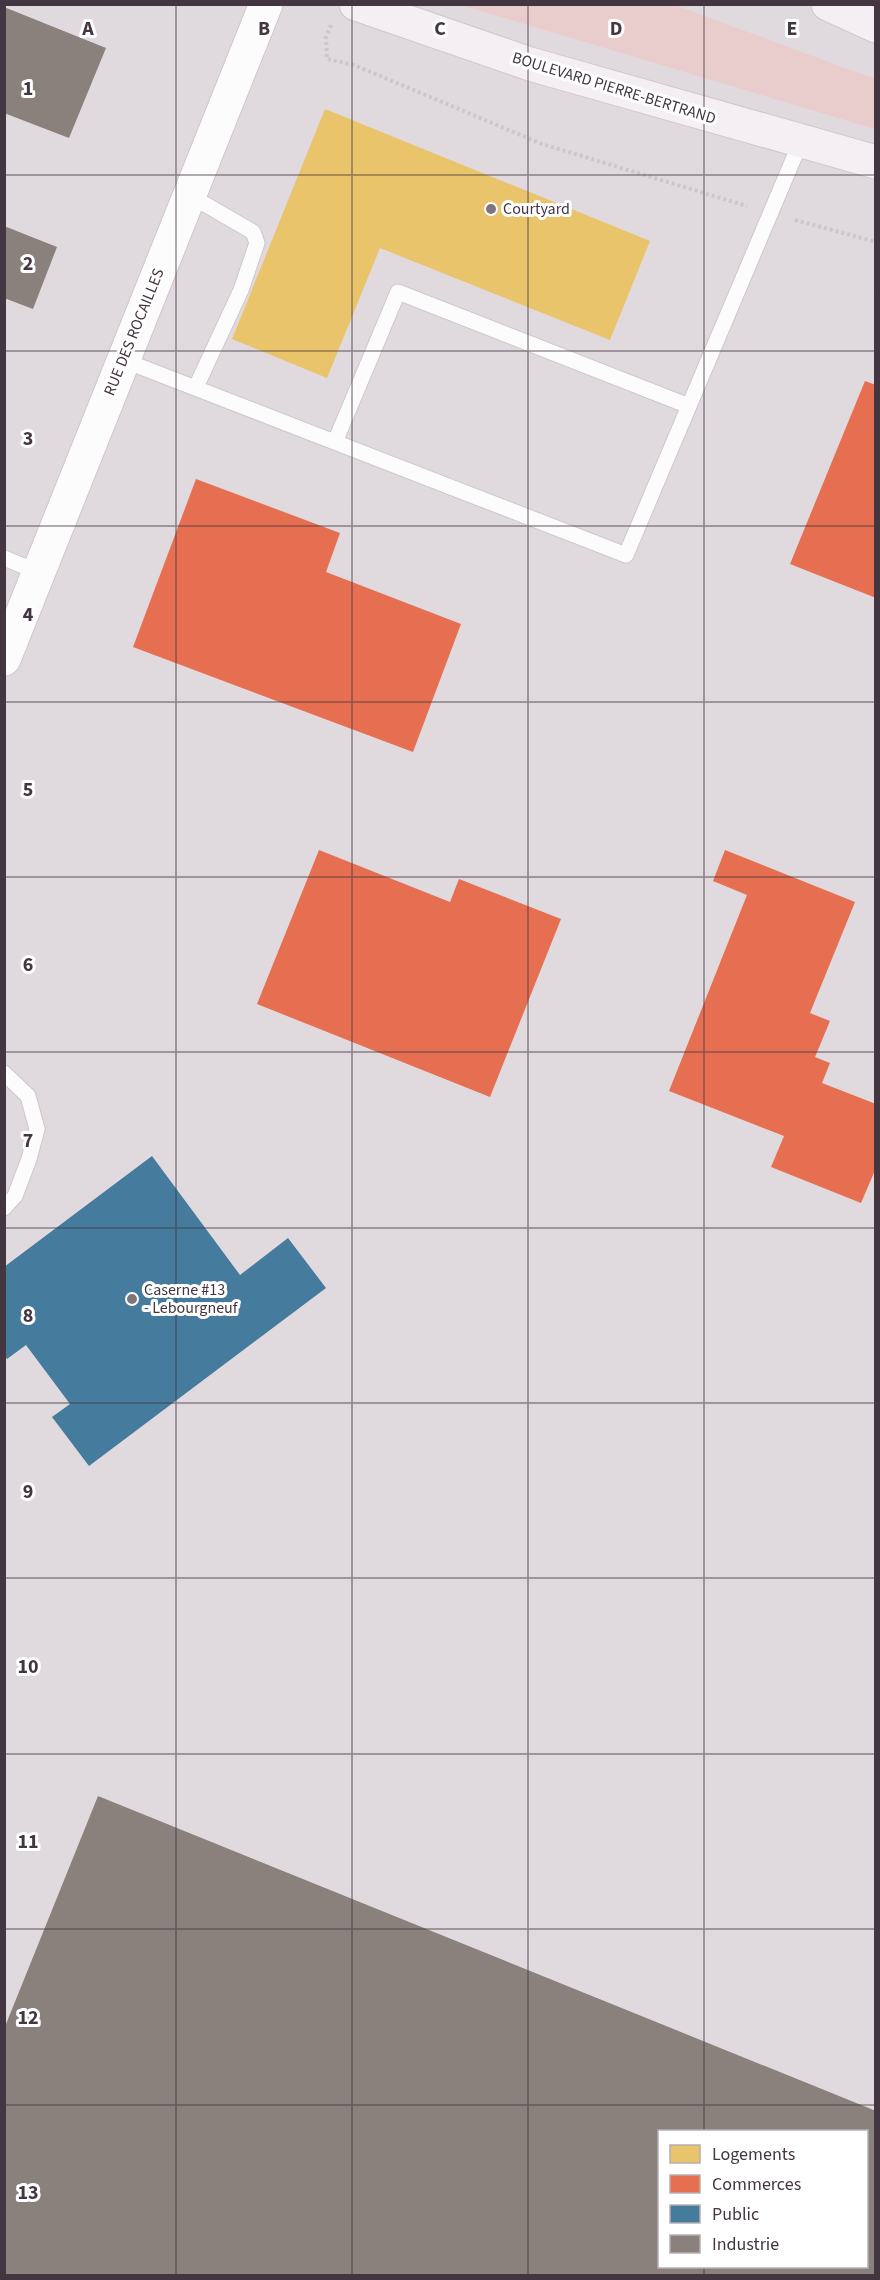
<svg xmlns="http://www.w3.org/2000/svg" width="880" height="2280" viewBox="0 0 880 2280" font-family="'Source Sans 3',sans-serif">
<style>
.industrial{fill:#e0d9de;fill-rule:evenodd}
.green{fill:#e9cdcc}
.parking{fill:#e0dade}
.homes{fill:#e9c46a}
.shops{fill:#e76f51}
.public{fill:#457b9d}
.industry{fill:#8a817c;fill-rule:evenodd}
.lines{fill:none;stroke-linecap:round;stroke-linejoin:round}
.service-casing{stroke:#cdc7cb;stroke-width:17}
.tertiary-casing{stroke:#cdc7cb;stroke-width:35}
.secondary-casing{stroke:#d2c5cd;stroke-width:35}
.path{stroke:#cdc7cb;stroke-width:4;stroke-dasharray:3 3;stroke-linecap:butt}
.service{stroke:#fdfcfc;stroke-width:15}
.tertiary{stroke:#fdfcfc;stroke-width:33}
.secondary{stroke:#f5eff3;stroke-width:33}
.grid{fill:none;stroke:#443641;stroke-width:1.5;stroke-opacity:0.55}
.poi-dot{fill:#80757d;stroke:#fff;stroke-width:2}
.labels{text-anchor:middle;dominant-baseline:central;stroke-width:6;stroke-linejoin:round;paint-order:stroke}
.street-label{font-size:16px;fill:#443641;stroke:#fff}
.poi-label{font-size:16px;fill:#443641;stroke:#fff;text-anchor:start}
.grid-label{font-size:20px;text-anchor:middle;font-weight:bold;fill:#443641;stroke:#fff;stroke-width:6;stroke-linejoin:round;paint-order:stroke}
</style>
<rect width="100%" height="100%" fill="#efe9ed"/>
<path class="industrial" d="M5,5H875V2275L5,2276ZM660,2132H866V2266H660Z"/>
<path class="green" d="M461,5H675L875,79V129Z"/>
<path class="parking" d="M709,264L791,297L656,631L180,439L208,368L373,434L419,320L649,411Z
M841,277L875,290L763,582L728,568Z
M5,401L33,413L5,483Z
M658,699L875,789V841L640,743Z
M671,879L713,881L747,895L669,1091L784,1136L771,1166L861,1203L875,1168V1287L563,1174Z
M5,1408L27,1417L5,1474Z
M612,1746L875,1855V1943L580,1821Z"/>
<path class="homes" d="M325,109L650,241L610,340L380,248L327,378L232,339Z"/>
<path class="shops" d="M865,381L876,385V598L790,564Z
M196,479L340,533L326,572L461,624L413,752L133,647Z
M319,850L450,902L459,879L561,919L490,1097L257,1004Z
M725,850L855,902L810,1013L830,1021L815,1057L830,1063L822,1083L876,1104V1168L861,1203L771,1167L784,1136L669,1091L747,895L713,881Z"/>
<path class="public" d="M152,1156L240,1275L288,1238L326,1288L89,1466L52,1417L70,1404L26,1345L7,1359L4,1355V1267Z"/>
<path class="industry" d="M4,7L106,48L69,138L4,113Z
M4,226L57,247L33,309L4,298Z
M98,1796L876,2111V2276H4V2029ZM660,2132H866V2266H660Z"/>
<g class="lines">
<g class="service-casing">
<path id="service" d="M189,195L253,232L257,243L241,290L196,387
M123,360L626,555L801,141
M335,442L398,292L689,406
M4,558L38,572
M4,1073L28,1096L37,1129L29,1159L15,1196L4,1208"/>
</g>
<g class="tertiary-casing">
<path id="tertiary" d="M4,659L266,4"/>
</g>
<g class="secondary-casing">
<path id="secondary" d="M356,4L530,64L876,162
M828,4L876,26"/>
</g>
<path class="path" d="M331,25L326,37L327,59L354,65L542,144L747,206
M795,220L876,242"/>
<use href="#service" class="service"/>
<use href="#tertiary" class="tertiary"/>
<use href="#secondary" class="secondary"/>
</g>
<path class="grid" d="M176,4V2276M352,4V2276M528,4V2276M704,4V2132M4,175H876M4,351H876M4,526H876M4,702H876M4,877H876M4,1052H876M4,1228H876M4,1403H876M4,1578H876M4,1754H876M4,1929H876M4,2105H876M704,2266V2276"/>
<g class="poi-dot">
<circle cx="491" cy="209" r="6"/>
<circle cx="132" cy="1299" r="6"/>
</g>
<g class="labels">
<g class="street-label">
<text transform="translate(614 88) rotate(17)">BOULEVARD PIERRE-BERTRAND</text>
<text transform="translate(134 332) rotate(-68)">RUE DES ROCAILLES</text>
</g>
<g class="poi-label">
<text x="503" y="209">Courtyard</text>
<text x="144" y="1290">Caserne #13<tspan x="144" dy="18">- Lebourgneuf</tspan></text>
</g>
</g>
<g class="grid-label">
<text x="88" y="35">A</text>
<text x="264" y="35">B</text>
<text x="440" y="35">C</text>
<text x="616" y="35">D</text>
<text x="792" y="35">E</text>
<text x="28" y="95">1</text>
<text x="28" y="270">2</text>
<text x="28" y="445">3</text>
<text x="28" y="621">4</text>
<text x="28" y="796">5</text>
<text x="28" y="971">6</text>
<text x="28" y="1147">7</text>
<text x="28" y="1322">8</text>
<text x="28" y="1498">9</text>
<text x="28" y="1673">10</text>
<text x="28" y="1848">11</text>
<text x="28" y="2024">12</text>
<text x="28" y="2199">13</text>
</g>
<rect width="880" height="2280" fill="none" stroke="#443641" stroke-width="12"/>
<rect x="658" y="2130" width="210" height="138" fill="#ffffff" stroke="#b4afb3" stroke-width="1.5"/>
<rect x="670" y="2145" width="30" height="18" fill="#e9c46a" stroke="#b4afb3" stroke-width="1.5"/>
<text x="712" y="2160" font-size="18" fill="#443641">Logements</text>
<rect x="670" y="2175" width="30" height="18" fill="#e76f51" stroke="#b4afb3" stroke-width="1.5"/>
<text x="712" y="2190" font-size="18" fill="#443641">Commerces</text>
<rect x="670" y="2205" width="30" height="18" fill="#457b9d" stroke="#b4afb3" stroke-width="1.5"/>
<text x="712" y="2220" font-size="18" fill="#443641">Public</text>
<rect x="670" y="2235" width="30" height="18" fill="#8a817c" stroke="#b4afb3" stroke-width="1.5"/>
<text x="712" y="2250" font-size="18" fill="#443641">Industrie</text>
</svg>
